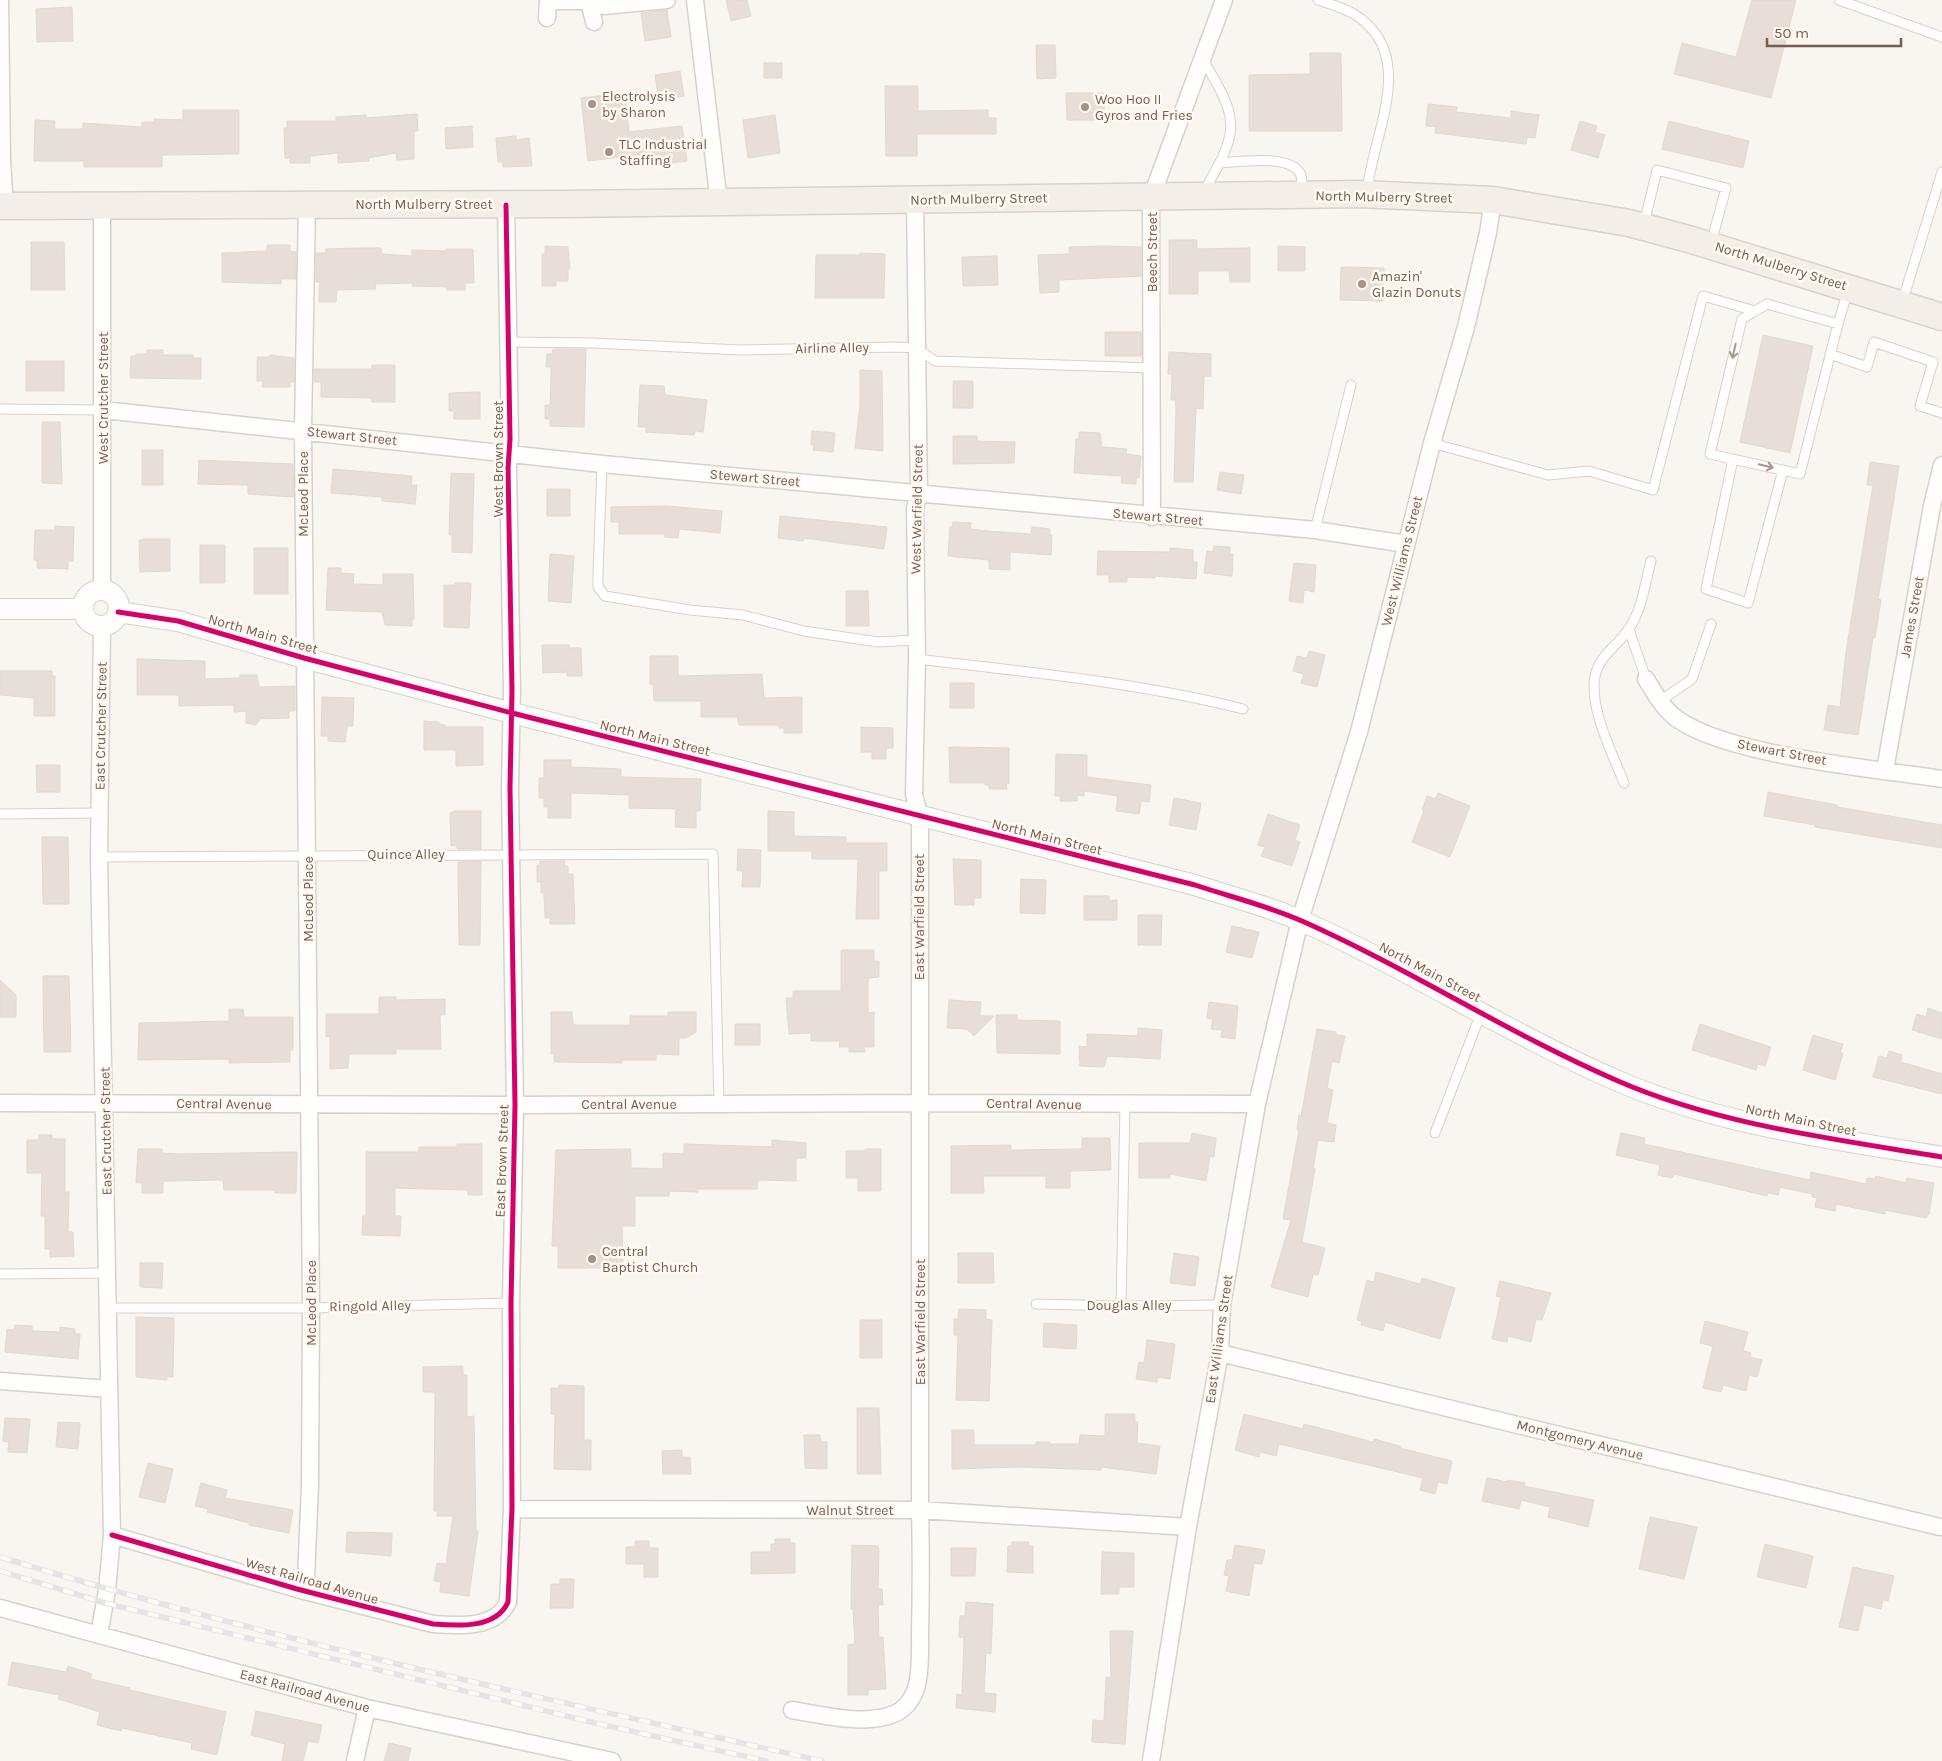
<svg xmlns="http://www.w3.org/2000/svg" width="1942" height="1761" viewBox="0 0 1942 1761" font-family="Karla,sans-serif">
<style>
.building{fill:#e6ded7;stroke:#e2d8d2}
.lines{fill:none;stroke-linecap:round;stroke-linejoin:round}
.service-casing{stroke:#d7d1cb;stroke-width:11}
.minor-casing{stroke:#d7d1cb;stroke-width:19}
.tertiary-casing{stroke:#d7d1cb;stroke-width:22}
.primary-casing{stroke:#dad1cc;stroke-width:29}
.service{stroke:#fefefd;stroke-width:9}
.minor{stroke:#fefefd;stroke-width:16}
.tertiary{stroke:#fefefd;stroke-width:20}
.primary{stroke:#f3eee8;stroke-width:26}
.rail-casing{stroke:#e6e3e7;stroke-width:5.5}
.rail{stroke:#fffaf3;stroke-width:4;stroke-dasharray:11;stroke-linecap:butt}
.cycleway-casing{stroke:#fffaf3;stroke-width:8}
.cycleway{stroke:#d6006c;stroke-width:5}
.oneway{stroke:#a8958b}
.poi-dot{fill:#a69286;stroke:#fffaf3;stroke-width:2}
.labels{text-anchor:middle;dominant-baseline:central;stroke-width:5;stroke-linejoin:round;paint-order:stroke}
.poi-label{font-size:14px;fill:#7a5c4d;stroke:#fffaf3;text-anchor:start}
.street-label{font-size:14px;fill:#7a5c4d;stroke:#fffaf3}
</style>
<rect width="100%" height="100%" fill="#f9f5f0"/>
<path class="building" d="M726,0H747L751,16L731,21Z
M1752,0H1796L1771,98L1674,74L1682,43L1736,57Z
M72,7L73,41L37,42L36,9Z
M667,10L671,37L645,41L641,13Z
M1036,45H1055L1056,78L1037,79Z
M1310,53H1341L1342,131H1249V75L1310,74Z
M764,63H782V78H764Z
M680,71L684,96L659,100L655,75Z
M885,86H918V111L988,110V118H996V134H917V156H886Z
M625,93L629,132L682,126L687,161L656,165L655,153L588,161L581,98Z
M1066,93H1104V120H1067Z
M1428,104L1457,107L1456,112L1511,118V111L1539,115L1535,138L1527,137L1526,144L1435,133L1436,127L1426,126Z
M183,110H239V154L162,155V167H84V161H34L35,120L55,121L54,129H83V123L142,127V122H154V119L183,120Z
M417,114L418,131H414V159L397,160L396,153L368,158L369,161L338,163V153L310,156V163H290V158H285L284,128H287V121H336V117L366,115V118Z
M775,115L780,153L748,158L743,120Z
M1580,121L1597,126L1595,132L1605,135L1598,158L1571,150Z
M1669,121L1749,141L1743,168L1662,149Z
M472,126L473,147L446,149L445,128Z
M516,136V140L529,138L532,166L503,167L502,162H498L496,138Z
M1169,240H1197V249L1250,248V282H1230L1229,271H1198V294H1169Z
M31,242H64L65,290H31Z
M267,245H290V251L296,252V279H281V284L222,282V253L267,251Z
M545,246L568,247L570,269H568V281H556V286H542V254H545Z
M1104,246L1141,247V276L1059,280V292L1040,293L1038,255L1069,254V247Z
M1278,246L1305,247V271H1278Z
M361,248H381L382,254L412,256V250L446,251V249H473L474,283H465V290H447V287L412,286L413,283L375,284L376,289L337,290L336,302H319L320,282H316V253H326V249Z
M860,253L885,254L884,298H815L816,255H860Z
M997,256L998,285L963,286L962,257Z
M1341,267L1384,268L1383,301L1340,300Z
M1105,332H1141L1142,356H1105Z
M1763,335L1813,346L1790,453L1740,442Z
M553,349H586L584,427L550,426V419H545V405H550L551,374V367H546L547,354H552Z
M147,350H163V355H193V358H201V379L130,378L131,356H136V354H147Z
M1169,352L1211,354V376H1204L1203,409L1196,408L1193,482H1174L1176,408L1175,400H1171L1172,374H1168Z
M270,355L294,358V382H290V387H262L263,381H257V357H270Z
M26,361H64V391H26Z
M372,365H395V402H372V398L321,397V382H314V369H372Z
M860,370L882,371L883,451L855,448L860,406Z
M953,381H973V408H953Z
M640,385L664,386L665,395L707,400L703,432L695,431L694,435L646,432V427H638Z
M480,392V419H454V411H449V393Z
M42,422H60L62,484L42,483Z
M812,431L835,433L833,452L813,450L814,445H811Z
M1079,432L1100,433L1102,447L1127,449L1126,454L1141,456L1139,478L1136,477V484L1121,483L1122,476L1074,473L1076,439H1079Z
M953,436H977V441L1015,442L1014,463L953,464Z
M142,450H163V485H142Z
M199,460L293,464L294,497L248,494V485L198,484Z
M1870,462L1899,466L1881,582L1878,599L1881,600L1875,638H1873L1858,735L1824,730L1828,705L1840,707L1846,652L1873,485H1867Z
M333,469L412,476L411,485H417L415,504L382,501V497L331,493Z
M1220,472L1244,475L1241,494L1217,490Z
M451,473L474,474L472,553L452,552V535H449Z
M547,489H570V516H547Z
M667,506L722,511L720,533L679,529L678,538L664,537L665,534H619V522H611V507Z
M780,516L887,527L884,549L804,538L803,541L778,538Z
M953,522L971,523L970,529L987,531L1031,534L1032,527L1050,529V535H1052L1051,555L1010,552V570L989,569V560L948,556L950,527H952Z
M55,526L74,527L73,561H68V569L37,568V560H34L35,530H55Z
M144,539H170V571L140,572L139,540Z
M200,545H225V583H200Z
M1214,546L1230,547V554H1233L1232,576L1204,573L1207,551L1213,552Z
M254,548H288V594H254Z
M1170,548L1193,550V562H1197L1196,579L1155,576V578L1127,577V582H1109V575H1097L1098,551L1170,552Z
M550,554L574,556L571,603L548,601Z
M1294,563L1316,565L1314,592L1304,590L1303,603L1289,601Z
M328,568H341V573L354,574L353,584L383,585V574H413L414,619H412V626L385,625L382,612L326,610Z
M455,583H471L469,628L444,627V585H455Z
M846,591H868L869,626H846Z
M542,645H569V648H581L582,676H567V672L543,673Z
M1309,651L1325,655L1317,687L1301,683L1304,674L1293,671L1297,656L1307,658Z
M650,656H678V676L762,674L764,698L802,697V733H784V728H779V725H739L737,717H701V701H654L653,684H650Z
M137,659L205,661V679L240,678V675H257L259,687L295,686V711H289V718L260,719L256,725L246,723V711L234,712V705L179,706V695H137Z
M0,671H52V676H55V716H34V698L0,695Z
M950,683H974V708H950Z
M322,697L354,698L353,726H347L345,742L328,741V736H321Z
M424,721L439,722V724L445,725V727H483V765L456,766V750H424Z
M861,727L893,728V748H886V759H872V752H861Z
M949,747L1009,748V784H1006L1007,789H989V785H985V783H950Z
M1056,754L1087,755V777L1151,785L1149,802L1141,801L1139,814L1116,811L1118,796L1084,791V796L1077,795V801H1060L1061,796H1055Z
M544,760H571V767L621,769V777L701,779L700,811H696V828L675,827L676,809L629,808V795L571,793V818H548V807H544V798H539V778H544Z
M36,765H60V792H37Z
M1768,792L1837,805V807L1942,825V848L1815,827V825L1764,816Z
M1438,793L1470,806L1450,857L1412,842L1424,811L1422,810L1427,796L1435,799Z
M1174,798L1201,803L1196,830L1169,825Z
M455,811H481V849H458L456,845L451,846L450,813Z
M768,811L794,812V836L846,837V843H887V871H879V919H856L858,859H812V851H768Z
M1268,814L1300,825L1295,840L1300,842L1292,866L1261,856L1265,847L1258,845Z
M42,837H68L69,904H43Z
M738,849L761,850L760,887H742L743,871H737Z
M953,859L981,860V898H974V905H955Z
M481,861L480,945H459L458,862Z
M540,861H565L564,866H568V874H573L575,924H550V918H545L544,893H541V882H537V865H540Z
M1021,879L1046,880L1045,914L1020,913Z
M1084,896H1109V901L1117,900V920H1084Z
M1138,915H1162L1161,945H1138Z
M1232,926L1259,932L1252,958L1226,952Z
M843,950H874V961H879V977L868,978V1013L874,1012V1047H864L865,1052H849V1047H839L840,1041H811V1033L789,1034L786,998H793V991H841V951Z
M43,976H69L71,1052H44Z
M0,980L16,995V1017H0Z
M379,997H396V1000L445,999V1015H440L441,1049H396V1054H349L348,1068L330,1069V1036L326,1037V1014H379Z
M949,1000L981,1002L980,1016H994L974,1036L967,1029L947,1028Z
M1209,1002L1238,1006L1235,1039L1221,1037L1222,1030L1211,1029L1213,1019L1207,1018Z
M1928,1008L1942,1013V1039L1912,1030L1917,1014L1926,1017Z
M229,1009H243L244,1017H293V1050H290V1062L229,1063V1059L138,1060L139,1023L229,1021Z
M551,1012H572L573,1025H630V1016H668V1012H696V1032L686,1038H679V1055L656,1054V1060H622V1063L554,1062V1053L551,1054Z
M996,1015H1017V1020L1060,1021V1054L997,1053Z
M735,1024H760V1045H735Z
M1700,1024L1771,1047L1765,1066L1758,1064L1756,1070L1692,1050Z
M1138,1028L1162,1030L1160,1059L1107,1056L1104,1067L1080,1066L1079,1046L1087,1047V1034L1138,1036Z
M1317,1029L1336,1032V1035L1345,1036L1339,1063L1332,1061L1327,1088L1333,1090L1327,1123L1336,1125L1334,1142L1318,1140L1313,1169H1315L1302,1242L1325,1248L1318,1275L1313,1274L1308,1297L1271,1287L1291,1220L1283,1219L1299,1130H1297L1299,1115L1301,1116Z
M1813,1035L1843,1044L1840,1053H1843L1835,1080L1803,1070Z
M1889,1051L1902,1055L1901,1062L1942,1074V1094L1873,1077L1879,1056L1887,1058Z
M1192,1133L1216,1138L1214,1157L1210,1156L1206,1181L1170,1174V1178H1139V1143H1190Z
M1621,1133L1645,1138L1644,1144L1810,1180L1811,1172L1866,1184L1867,1178L1875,1179L1876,1176L1906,1183L1907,1178L1934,1183L1929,1214L1926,1218L1885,1210V1214L1836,1204L1835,1211L1815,1207L1817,1198L1812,1197V1194L1780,1187L1778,1195L1768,1193L1767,1196L1674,1174L1672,1178L1658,1175L1660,1165L1616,1155Z
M39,1135H52V1139H65V1192H69L68,1232H73L74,1256L50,1257V1249H45V1216H41L42,1173H27V1140H39Z
M1082,1138H1110L1111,1170L1070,1171V1188H1046V1176H983L984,1193H951V1146L1011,1145V1150L1082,1149Z
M772,1140L806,1143V1158H796V1181L758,1180L757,1189H698V1192L669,1191V1196H635V1226H622L623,1268H558V1246H552L556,1150L631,1149V1168L663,1169V1153L684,1154V1144L772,1147Z
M457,1144H482V1195H468V1190L395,1188V1216H401L400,1236L362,1235L363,1216H366V1152H418L419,1147H457Z
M138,1149H162V1153L178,1154L297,1152L296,1193H275V1190H224L223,1180L165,1181L163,1182V1193H142V1183H136Z
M865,1149H881V1191H858V1178H846V1151H865Z
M958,1253H993L994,1283H958Z
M1174,1253L1199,1257L1195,1286L1170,1283Z
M140,1263H163L162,1288L140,1287Z
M1376,1272L1420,1284L1422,1278L1455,1288L1440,1339L1385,1322L1383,1331L1361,1325L1362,1321L1357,1320L1367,1280L1374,1282Z
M1500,1281L1551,1293L1542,1320L1536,1319L1531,1342L1508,1336L1507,1342L1492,1339L1501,1297L1496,1296Z
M959,1309L986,1310V1319L992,1320L989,1401L956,1400L958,1335H954V1319H958Z
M136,1317L174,1318L173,1377H167V1380L136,1377Z
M860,1320H882V1358H860Z
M1705,1321L1748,1332L1743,1351L1751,1353L1750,1357L1762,1360L1757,1377L1749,1375L1746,1391L1723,1385L1721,1392L1703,1388L1713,1346L1700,1343Z
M1044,1323L1077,1325L1076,1349L1043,1347Z
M15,1325L32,1326V1331L60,1332V1327L75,1329V1334H80L78,1359L5,1352L7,1329L14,1330Z
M1147,1340L1175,1344L1170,1379L1157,1377V1382L1136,1379L1139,1362L1144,1363Z
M463,1366V1375H467V1417L474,1416L476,1531H478L469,1596L440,1592L441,1582L434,1581L437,1563L446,1564L453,1516H437V1511H434L435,1392H423V1367Z
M559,1385L584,1386V1440H591V1470L554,1469L555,1414H551V1388H559Z
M857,1408H879L881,1474H857Z
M1105,1414H1135V1422H1138L1137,1443L1160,1446L1156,1474L1101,1467V1470L1020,1467L952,1469V1430H974V1445H1036V1442H1050V1444H1079L1080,1435L1105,1436Z
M1244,1414L1303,1429L1304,1424L1373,1442L1374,1439L1400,1446V1448L1452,1461L1447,1484L1438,1482L1435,1494L1420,1490L1423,1478L1279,1444L1276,1456L1260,1452L1259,1457L1235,1450Z
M5,1418L30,1419L27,1453L8,1452L9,1442L3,1441Z
M58,1422L80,1423L78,1449L56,1447Z
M804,1435H820L821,1442H827V1469L805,1468Z
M682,1450V1457H690L691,1474H663L662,1451Z
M148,1463L173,1469L165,1503L139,1497Z
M1487,1478L1507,1482L1508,1480L1525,1483L1524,1486L1594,1500L1588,1527L1548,1517L1550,1507L1521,1500L1519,1509L1482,1501Z
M201,1483L227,1490L225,1498L293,1510L289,1533L249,1525V1523L207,1512L208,1509L195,1506Z
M1650,1517L1697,1527L1684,1579L1639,1569Z
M347,1532L392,1533L391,1556L346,1552Z
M775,1539H790V1543H795V1573L751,1574V1552H771V1544H775Z
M635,1541H649V1548H658V1577H644V1564H626V1547H635Z
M1012,1542H1029L1028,1546H1033V1573L1007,1572L1008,1546H1012Z
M1765,1544L1813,1556L1806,1588L1757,1577Z
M852,1545L878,1546L879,1551L878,1589H882L883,1605H879L878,1609L879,1637H883L886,1689L868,1690V1695H848V1645L855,1644L853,1609H851Z
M1235,1545L1265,1550L1262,1564L1254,1563L1249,1596L1226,1591L1229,1576L1224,1575L1227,1560H1232Z
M951,1548H976L975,1576H951Z
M1102,1552L1134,1553V1587H1119V1594H1101Z
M1853,1567L1894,1576L1888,1601L1883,1600L1881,1609L1864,1605L1858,1631L1839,1627Z
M560,1579H574L573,1608H550L551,1584H560Z
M966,1602L993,1604L991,1654L986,1653L984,1693L996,1694L995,1712L956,1708L957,1694L962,1695L964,1637H959L960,1616H965Z
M1110,1631H1133L1125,1744L1092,1742L1093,1720L1104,1721L1106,1677L1111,1678Z
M12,1662L66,1672L68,1666L92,1674L90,1679L130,1688V1690L226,1712L217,1755L191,1749L192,1743L122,1728L121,1731L97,1725L100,1712L58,1699L59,1695L8,1685Z
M256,1711L322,1725L318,1743L308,1741L303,1761H282L285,1744L251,1735Z
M389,1743L411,1748L408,1761H384Z"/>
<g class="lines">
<g class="service-casing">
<path id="service" d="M1318,0C1330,4 1344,8 1354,14C1420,55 1372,135 1367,192
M1839,0L1942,37
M1202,58C1239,120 1241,128 1204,191
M1220,163C1241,162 1288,154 1300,173C1303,179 1302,187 1302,193
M1644,224L1657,170L1726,188L1711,243
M1902,303L1942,172
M1755,311L1742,319L1710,454L1800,474L1838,324
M508,342L593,343L740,350L897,347L916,348L935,361L1152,368
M1830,354L1867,367L1874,342L1933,362L1920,406L1942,413
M0,409L104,410
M1432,443L1548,475L1589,471L1653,490L1703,296L1755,311L1767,304L1838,324L1848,290
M1733,459L1706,589L1748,603L1783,470
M602,464L598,573V587L605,596L690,610L743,615L804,631L878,642L916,640
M1315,530L1351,385
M1629,630L1646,679
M917,659C1026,672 1136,682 1243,709
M1660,701L1692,679L1711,624
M1624,783C1612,752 1585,701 1597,669C1604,652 1619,644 1628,630C1642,611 1645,583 1651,561
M0,814L100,813
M99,857L713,854L719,1104
M1435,1133L1481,1013
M0,1274L109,1273
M1036,1304L1121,1306L1222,1305
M1121,1306L1125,1104
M109,1308H311L511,1303"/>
</g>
<g class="minor-casing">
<path id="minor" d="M0,0L2,161L5,206
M695,0L719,203
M589,1L594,22
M547,18L548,1H589L604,6L667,0
M102,205V590
M104,410L602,464L1315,530L1406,544
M1152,517L1151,198L1224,0
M1646,679C1653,690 1660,704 1670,713C1713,755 1879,769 1942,779
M1885,770L1932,506L1942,465
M0,1103L515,1105L919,1103L1257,1104
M1220,1353L1940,1527
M0,1381L109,1389
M512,1509L920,1510L1188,1527
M112,1535L297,1589L433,1624C457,1626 496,1629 508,1602L512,1509L511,1303L515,1105L510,788L512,690L508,468L510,439L506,205
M297,1589L306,1580L310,1484L311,1308L303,430L307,204
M0,1608L367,1708L612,1761
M99,1635L107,1590L112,1535L99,857L102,626
M792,1710C823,1715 864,1726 894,1714C906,1709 914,1697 917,1685C921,1668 920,1649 920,1632C921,1591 921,1551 920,1510V817L914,795L917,659L915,508L919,494L915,200
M355,1761L367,1708
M1151,1761L1188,1527L1220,1353L1222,1305L1257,1104L1300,920L1359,732L1432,443L1466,327L1488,233L1493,200"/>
</g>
<g class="tertiary-casing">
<path id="tertiary" d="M83 608a18 18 0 1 1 36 0a18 18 0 1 1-36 0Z
M0,609H83
M118,612L178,621L304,658L512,713L1195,885C1231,897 1268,906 1302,921C1410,969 1509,1034 1618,1081C1719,1125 1834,1139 1942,1157"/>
</g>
<g class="primary-casing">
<path id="primary" d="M0,206L565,204L1360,194L1493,200L1629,223L1692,240L1942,317"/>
</g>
<use href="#service" class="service"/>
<use href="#minor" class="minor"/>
<use href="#tertiary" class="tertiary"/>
<use href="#primary" class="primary"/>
<g class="rail-casing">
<path id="rail" d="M0,1557C270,1640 547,1699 822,1761
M0,1571L105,1603L595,1723L766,1761"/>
</g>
<use href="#rail" class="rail"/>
<g class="cycleway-casing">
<path id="cycleway" d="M118,612L178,621L304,658L512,713L1195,885C1231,897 1268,906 1302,921C1410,969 1509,1034 1618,1081C1719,1125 1834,1139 1942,1157
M112,1535L297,1589L433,1624C457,1626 496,1629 508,1602L512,1509L511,1303L515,1105L510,788L512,690L508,468L510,439L506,205"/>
</g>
<use href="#cycleway" class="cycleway"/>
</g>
<defs><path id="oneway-shaft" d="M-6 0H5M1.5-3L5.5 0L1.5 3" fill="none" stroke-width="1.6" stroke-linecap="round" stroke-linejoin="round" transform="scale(1.25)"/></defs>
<g class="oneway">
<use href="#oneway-shaft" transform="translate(1734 351) rotate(103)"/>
<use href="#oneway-shaft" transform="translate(1766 466) rotate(13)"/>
</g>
<g class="poi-dot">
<circle cx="592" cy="104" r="5"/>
<circle cx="1085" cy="107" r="5"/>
<circle cx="609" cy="152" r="5"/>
<circle cx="1362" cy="284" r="5"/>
<circle cx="592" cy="1259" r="5"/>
</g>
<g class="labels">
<g class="poi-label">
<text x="602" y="96">Electrolysis<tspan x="602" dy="16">by Sharon</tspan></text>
<text x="1095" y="99">Woo Hoo II<tspan x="1095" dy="16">Gyros and Fries</tspan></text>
<text x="619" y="144">TLC Industrial<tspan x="619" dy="16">Staffing</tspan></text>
<text x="1372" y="276">Amazin'<tspan x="1372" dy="16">Glazin Donuts</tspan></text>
<text x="602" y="1251">Central<tspan x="602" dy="16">Baptist Church</tspan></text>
</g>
<g class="street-label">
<text transform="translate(1384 197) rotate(1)">North Mulberry Street</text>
<text transform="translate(979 199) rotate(-1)">North Mulberry Street</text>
<text x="424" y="204">North Mulberry Street</text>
<text transform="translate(1152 252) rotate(-90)">Beech Street</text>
<text transform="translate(1781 266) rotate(17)">North Mulberry Street</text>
<text transform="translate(832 348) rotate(-1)">Airline Alley</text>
<text transform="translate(103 398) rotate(-90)">West Crutcher Street</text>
<text transform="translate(352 436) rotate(6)">Stewart Street</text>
<text transform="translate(498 459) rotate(-90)">West Brown Street</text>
<text transform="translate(755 478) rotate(5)">Stewart Street</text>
<text transform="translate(303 494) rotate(-90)">McLeod Place</text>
<text transform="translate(917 509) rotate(-89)">West Warfield Street</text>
<text transform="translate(1158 517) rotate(5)">Stewart Street</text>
<text transform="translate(1402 561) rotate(-76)">West Williams Street</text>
<text transform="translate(1912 617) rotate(-80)">James Street</text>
<text transform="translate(263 634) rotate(16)">North Main Street</text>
<text transform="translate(101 726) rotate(-89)">East Crutcher Street</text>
<text transform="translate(655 738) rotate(14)">North Main Street</text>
<text transform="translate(1782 752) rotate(11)">Stewart Street</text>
<text transform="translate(1047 837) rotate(14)">North Main Street</text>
<text x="406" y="854">Quince Alley</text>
<text transform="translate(308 899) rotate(-90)">McLeod Place</text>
<text transform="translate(919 917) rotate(-90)">East Warfield Street</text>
<text transform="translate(1430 972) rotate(28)">North Main Street</text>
<text transform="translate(224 1104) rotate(1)">Central Avenue</text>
<text x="629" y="1104">Central Avenue</text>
<text transform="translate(1034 1104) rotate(1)">Central Avenue</text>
<text transform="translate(1801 1120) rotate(12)">North Main Street</text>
<text transform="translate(106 1131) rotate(-91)">East Crutcher Street</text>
<text transform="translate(502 1161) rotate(-88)">East Brown Street</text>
<text transform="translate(311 1303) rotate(-90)">McLeod Place</text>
<text x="1129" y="1305">Douglas Alley</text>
<text transform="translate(370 1306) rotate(-1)">Ringold Alley</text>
<text transform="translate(920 1322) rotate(-90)">East Warfield Street</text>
<text transform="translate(1219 1339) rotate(-82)">East Williams Street</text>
<text transform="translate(1580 1440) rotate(14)">Montgomery Avenue</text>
<text x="850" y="1510">Walnut Street</text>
<text transform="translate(312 1581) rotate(16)">West Railroad Avenue</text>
<text transform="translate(305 1691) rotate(15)">East Railroad Avenue</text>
</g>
</g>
<path d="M1767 38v8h134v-8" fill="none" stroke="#7a5c4d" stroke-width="2.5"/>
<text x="1774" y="38" font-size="15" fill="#7a5c4d" stroke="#fffaf3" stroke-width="4" paint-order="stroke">50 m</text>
</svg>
